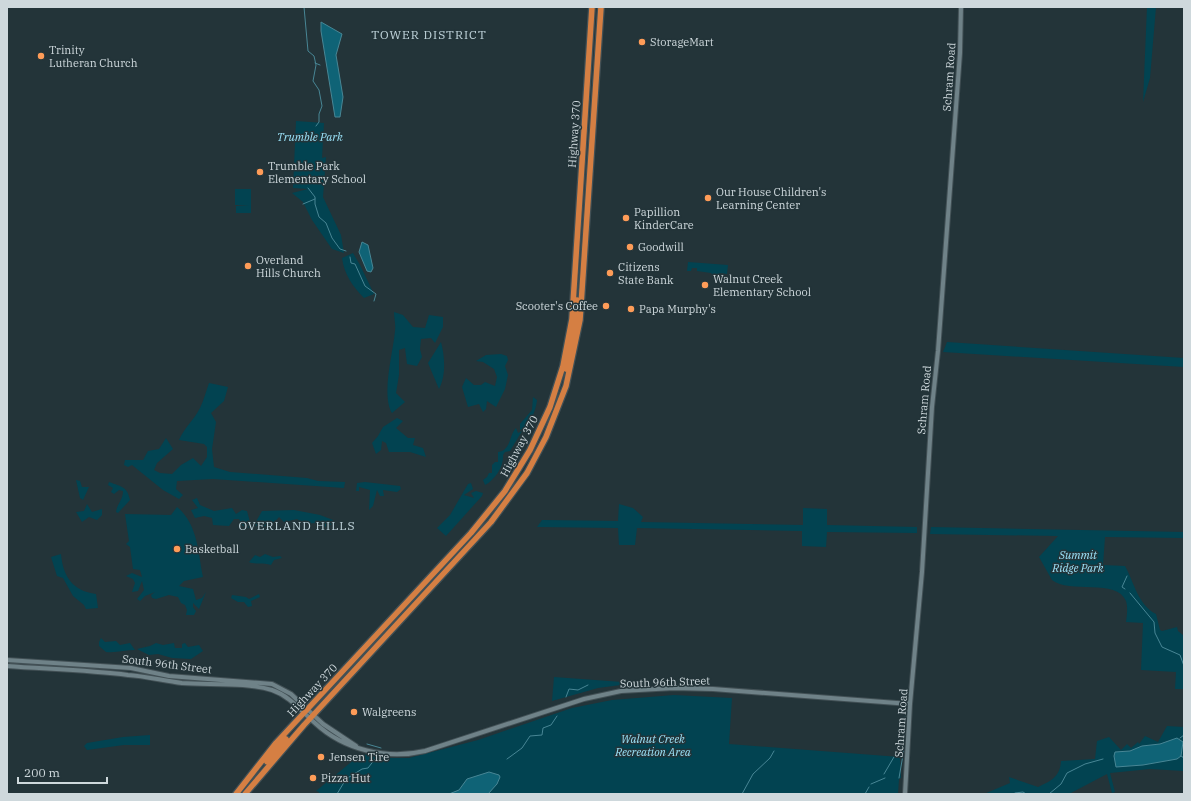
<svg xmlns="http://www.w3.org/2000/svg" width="1191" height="801" viewBox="0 0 1191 801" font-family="'IBM Plex Serif',serif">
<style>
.green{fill:#024351}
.water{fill:#0f6376;stroke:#488695}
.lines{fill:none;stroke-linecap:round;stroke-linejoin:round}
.stream{stroke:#488695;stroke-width:1}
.secondary-casing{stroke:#425055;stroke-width:6}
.highway-casing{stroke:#425055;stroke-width:8}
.secondary{stroke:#6f8288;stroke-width:4}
.highway{stroke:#d57f43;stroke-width:5.5}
.poi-dot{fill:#fe9c58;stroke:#233439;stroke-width:1.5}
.labels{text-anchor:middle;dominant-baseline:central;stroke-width:3;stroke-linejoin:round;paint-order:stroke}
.poi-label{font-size:11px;fill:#ced8dc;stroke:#233439;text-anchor:start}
.street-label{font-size:11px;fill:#ced8dc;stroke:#233439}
.park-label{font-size:11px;font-style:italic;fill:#9be3f9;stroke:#233439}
.neighbourhood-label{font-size:12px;letter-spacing:1px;fill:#c1d5dc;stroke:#233439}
</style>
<rect width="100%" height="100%" fill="#233439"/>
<path class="green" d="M1147,7H1156L1150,78L1143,102Z
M296,121L324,123L322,158L326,157L323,197L341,235L344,253L332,249L312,220L303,202L292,193L308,189L293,188Z
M235,189H251V213H236V206L249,205H235Z
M353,253L360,265L374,294L364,298C353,287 344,274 342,258Z
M688,262L728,265L727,274L720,273L715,277L711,273L697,271V268H692L691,271H687Z
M394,312L403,315L413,327L425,328L429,315L443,317V327L435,343L431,338L421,339L420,349L422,357L417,366L407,364L405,348L399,350V375L396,393L405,402L392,413C381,395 393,353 395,331C396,325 394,318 394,312Z
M441,342C445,357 446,376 439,389L428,363Z
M947,342L1184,358V367L943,352Z
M501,354L507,356L508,360L505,366L508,375L505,389L496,407L487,401L486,409L483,412L479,404L468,407L462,387L466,378L474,385H481L485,382L495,386L497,377L494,369L483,362L476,361L486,355Z
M209,383L228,387L224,401L211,413L216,422L212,449L214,467L230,472L307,478L318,481L345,482L344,488L213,479L177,481L176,489L183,495L179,499L163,490L132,465L128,467L124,465L125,460H143L148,451L159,449L166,438L173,449L157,463L154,470L160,473L172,474L181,465L193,458L201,466L207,457V447L204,444L179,440C184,428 194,420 200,408C204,400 206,391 209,383Z
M533,397L537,400C536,410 530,427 520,430V424L532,410Z
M397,418L403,421L396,428L408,438H415L413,445L423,448L426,457L410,452H389L386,443L382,441L381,450L376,454L372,443L378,436L383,427Z
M516,428L518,433L522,431L510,451L505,452L503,455C504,466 495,480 485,485L483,480L487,477L489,473H492V465L495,462H498V452C511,451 509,435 516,428Z
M76,480L80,481L82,487H89L83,500L80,498Z
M109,482C122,487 127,486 130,500L118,513L116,512C117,504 123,500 123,491L119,490L114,494L111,492L113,488L108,485Z
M365,482L400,486L401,489L397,492L383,490L384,496H380L377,490L373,506L369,510L370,490L359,487V491H356L357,483Z
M471,483L473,489L464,495L474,498L471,493L476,491L483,493L482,496L446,536L437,528L450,515L468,484Z
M197,498L200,505L214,511L232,508L236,514L242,510L247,511L250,522L253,524L248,528L243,526L239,519H234L229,526L213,525L212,518L204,516L195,518L191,510L198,508L192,500Z
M87,504L92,512L102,509V515L97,520L89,517L82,522L76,512L84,511Z
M619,504L633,508L643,517L641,522L803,525V508L827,509V525L917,527V533L827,532L826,547L802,546V531L637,528L635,545H619L618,528L537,527L542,520L618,521Z
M177,507C198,524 198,553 203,577L184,581L179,586L193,589L196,600L202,598L206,592L199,609L193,603V607L196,611L194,615H186L187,610L185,605L181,603L178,597L169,595L156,599L152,598L151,595L155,592L145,596L140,601L137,599L144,590L142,581L138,591L132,592L135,583L133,579L126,576L132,573L142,577L140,570L133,569L130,547L126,544L129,541L125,514L171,515Z
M294,510L320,515L333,520V524L324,527L314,523L306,524L297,519L284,522L279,517C273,524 265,529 254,525L262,511Z
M931,527L1184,532V538L1105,537L1103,565L1125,566C1134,582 1138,605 1156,614L1160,630L1162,631L1177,627L1178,631L1184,636V689H1175L1176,672L1141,670L1143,623L1126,622C1127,615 1128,607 1126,601C1117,578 1069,594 1052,580L1039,557L1058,536L930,534Z
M61,554C63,577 73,591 96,594L98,608L86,609L84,605L73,596L63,578L57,576L51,557Z
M265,554L273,557L280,556L282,558L274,560L271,565C263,562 256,565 249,562L255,555L260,557Z
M259,594L260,597L251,601L252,606L248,607L244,602H238L231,598L232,595L246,597L249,599Z
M101,638L105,642L116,641L120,645L130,643L135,650C125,650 117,653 106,652L99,646V642Z
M156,643L163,645L174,643L175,648H182V644L185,643L188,647L199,645L203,651L191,659L172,658L158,654L149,655L137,649L150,646Z
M554,677L636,683L598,688L552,701Z
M674,695L732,698L729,744L900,757L901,778L899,779L898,794H318L319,792L316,791L361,754L382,758H409L478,740L572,708L612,700Z
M1167,726L1184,727V771L1150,769L1110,773L1115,792L1112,793L1107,774L1069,794H984L1010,783L1009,777L1038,787C1051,781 1060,777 1061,761L1095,759L1097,741L1109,737L1121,750L1127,744L1131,748L1138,742L1139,744L1145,736L1158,742Z
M150,735V745H124L87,750L84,746L87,743L123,737Z"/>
<path class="water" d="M321,22L342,34L336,55L343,97L340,117H335L321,31Z
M362,242L368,245L373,268L371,272L367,271L359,252Z
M1177,738L1183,742L1181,756L1177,759L1143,765L1116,767L1114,756L1115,752L1130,751L1142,746L1160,744Z
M489,772L499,775L500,777L497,784L488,794H449L459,790L467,779Z"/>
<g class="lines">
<path class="stream" d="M304,7L308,51L314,56L316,65L313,81L319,90L322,106L319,114V122L316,126
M315,63L320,65
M308,188L315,197V204L319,217L326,223L332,238L340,249L346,251
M303,204L315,199
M350,257L351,263L355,264L365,286L376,294L374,301
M1125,589L1122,587L1127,576
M1130,593L1154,622L1155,633L1162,647L1180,655L1184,666
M566,697L569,689L578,690L588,685
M1180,738L1184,735
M367,744L381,748
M1181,756L1184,758
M507,759L522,748L530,736L542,735L543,728L551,725L557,716
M884,774L894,757
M899,778L903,755L905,717
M871,784L885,778
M1015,793L1023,792L1026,794
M337,794L346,779L362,769L368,768L375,759
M742,794L753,774L770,758L774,751
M865,794L869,787
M1049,794L1061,784L1067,773L1085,764L1103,759"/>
<g class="secondary-casing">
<path id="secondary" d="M7,660L131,668L169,676L272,684L291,694L323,724L356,746
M7,666C47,669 88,670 128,675C146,676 164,681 182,683C209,685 247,682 272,690C290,696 301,711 315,723C344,750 387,760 425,751L584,699L621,691L674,688L713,689L910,704
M905,794L910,704L922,572L932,407L938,351L960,53L961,7"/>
</g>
<g class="highway-casing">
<path id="highway" d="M577,320V300
M566,369L575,328V323L572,320
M267,762L286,739
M236,794L276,743L471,533L505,491L530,450L550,407L563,366L572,319L592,7
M245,794L304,725L491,522L527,473L546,437L566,386L580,320L601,7"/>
</g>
<use href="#secondary" class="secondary"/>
<use href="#highway" class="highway"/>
</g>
<g class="poi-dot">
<circle cx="642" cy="42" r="4"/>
<circle cx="41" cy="56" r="4"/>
<circle cx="260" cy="172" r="4"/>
<circle cx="708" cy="198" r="4"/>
<circle cx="626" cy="218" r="4"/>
<circle cx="630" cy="247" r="4"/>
<circle cx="248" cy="266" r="4"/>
<circle cx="610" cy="273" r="4"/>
<circle cx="705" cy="285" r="4"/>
<circle cx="606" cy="306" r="4"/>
<circle cx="631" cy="309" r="4"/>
<circle cx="177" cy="549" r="4"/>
<circle cx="354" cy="712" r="4"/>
<circle cx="321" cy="757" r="4"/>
<circle cx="313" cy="778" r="4"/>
</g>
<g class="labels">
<g class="poi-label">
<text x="650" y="42">StorageMart</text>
<text x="49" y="50">Trinity<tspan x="49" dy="13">Lutheran Church</tspan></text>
<text x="268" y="166">Trumble Park<tspan x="268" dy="13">Elementary School</tspan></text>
<text x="716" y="192">Our House Children's<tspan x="716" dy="13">Learning Center</tspan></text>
<text x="634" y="212">Papillion<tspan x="634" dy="13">KinderCare</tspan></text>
<text x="638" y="247">Goodwill</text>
<text x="256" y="260">Overland<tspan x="256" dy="13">Hills Church</tspan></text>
<text x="618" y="267">Citizens<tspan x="618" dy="13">State Bank</tspan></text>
<text x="713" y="279">Walnut Creek<tspan x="713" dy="13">Elementary School</tspan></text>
<text x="598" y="306" text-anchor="end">Scooter's Coffee</text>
<text x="639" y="309">Papa Murphy's</text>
<text x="185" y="549">Basketball</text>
<text x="362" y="712">Walgreens</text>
<text x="329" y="757">Jensen Tire</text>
<text x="321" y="778">Pizza Hut</text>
</g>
<g class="street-label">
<text transform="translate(949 77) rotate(-86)">Schram Road</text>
<text transform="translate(574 134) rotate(-86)">Highway 370</text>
<text transform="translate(924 400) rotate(-85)">Schram Road</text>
<text transform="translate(519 446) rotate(-62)">Highway 370</text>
<text transform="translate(167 664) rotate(7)">South 96th Street</text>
<text transform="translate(665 682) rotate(-2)">South 96th Street</text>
<text transform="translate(312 690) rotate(-47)">Highway 370</text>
<text transform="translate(901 723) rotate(-86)">Schram Road</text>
</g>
<g class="park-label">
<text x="310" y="137">Trumble Park</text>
<text x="1078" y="555">Summit<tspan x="1078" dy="13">Ridge Park</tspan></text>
<text x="653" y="739">Walnut Creek<tspan x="653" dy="13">Recreation Area</tspan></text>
</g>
<g class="neighbourhood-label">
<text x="429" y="34">TOWER DISTRICT</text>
<text x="297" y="525">OVERLAND HILLS</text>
</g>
</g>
<rect width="1191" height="801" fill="none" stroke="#ced8dc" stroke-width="16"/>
<path d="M18 777v6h89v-6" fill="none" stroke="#ced8dc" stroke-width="2"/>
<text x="24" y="777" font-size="12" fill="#ced8dc" stroke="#233439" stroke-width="3" paint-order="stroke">200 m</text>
</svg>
